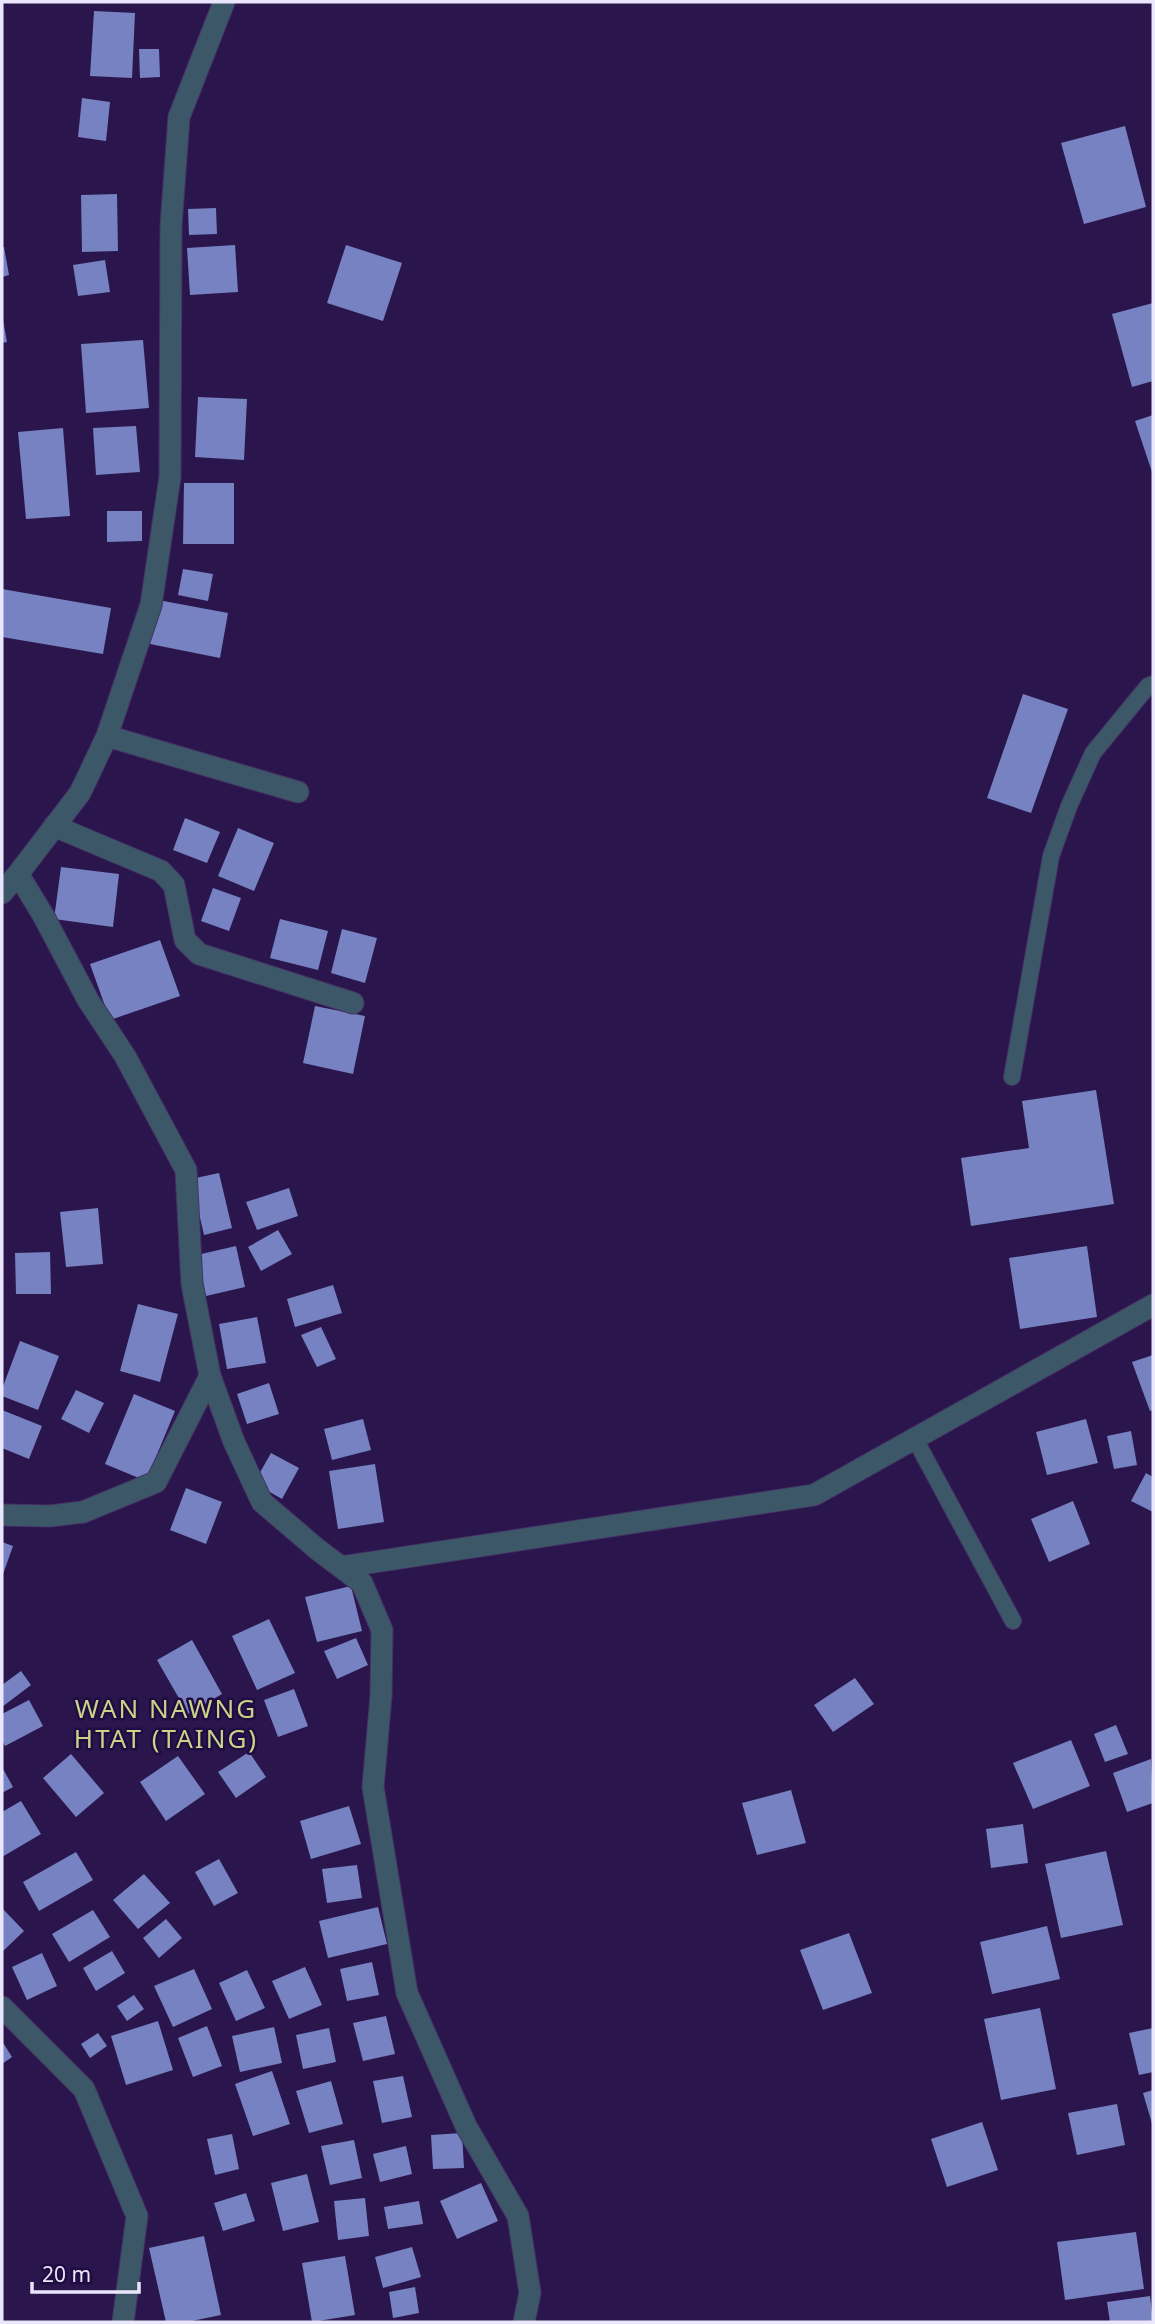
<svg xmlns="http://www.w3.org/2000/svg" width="1155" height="2324" viewBox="0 0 1155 2324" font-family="'Noto Sans',sans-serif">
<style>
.building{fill:#7682c1}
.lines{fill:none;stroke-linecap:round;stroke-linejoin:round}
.service-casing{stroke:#453365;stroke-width:18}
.minor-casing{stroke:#453365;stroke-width:23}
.service{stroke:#3c5868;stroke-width:16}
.minor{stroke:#3c5868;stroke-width:21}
.labels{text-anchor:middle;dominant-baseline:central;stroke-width:5;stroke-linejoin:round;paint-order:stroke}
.quarter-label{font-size:26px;letter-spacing:2px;fill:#c9d487;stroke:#200b42}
</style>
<rect width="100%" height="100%" fill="#2a164d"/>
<path class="building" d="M94,11L135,13L132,78L90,76Z
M139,49H159L160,77L140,78Z
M82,98L110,102L106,141L78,137Z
M1125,126L1146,207L1084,224L1061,143Z
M117,194L118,251L82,252L81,195Z
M216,208L217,234L189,235L188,209Z
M235,245L238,292L190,295L187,248Z
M346,245L402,263L383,321L327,303Z
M2,247H4L9,275L2,277Z
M105,260L110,292L78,296L73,265Z
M1153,303V381L1132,387L1112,314Z
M2,314L7,342L2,343Z
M143,340L149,408L86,413L81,344Z
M198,397L247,399L244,460L195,457Z
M1153,415V475L1135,421Z
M136,426L140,472L96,475L93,428Z
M63,428L70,516L26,519L18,432Z
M184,483H234V544H183Z
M107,511H142V541L107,542Z
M183,569L213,574L208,601L178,595Z
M2,589L111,608L103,654L2,637Z
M158,600L228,613L220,658L150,644Z
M1023,694L1068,709L1031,813L987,798Z
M185,818L220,832L207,863L173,850Z
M238,828L274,843L254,891L218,876Z
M61,867L119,874L113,927L54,919Z
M213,888L241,898L229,931L201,921Z
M280,919L328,931L318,970L270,958Z
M342,929L377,938L365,983L331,973Z
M160,940L180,996L110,1020L90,964Z
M315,1006L365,1016L353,1074L303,1063Z
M1096,1090L1114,1204L971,1226L961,1158L1029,1148L1022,1101Z
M219,1173L232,1228L204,1235L191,1179Z
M289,1188L298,1216L257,1230L246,1202Z
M98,1208L103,1264L66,1267L60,1212Z
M278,1230L292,1254L261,1271L248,1247Z
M236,1246L245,1287L206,1296L197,1255Z
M1087,1246L1097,1317L1020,1329L1009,1258Z
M50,1252L51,1294H16L15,1253Z
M333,1285L342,1313L295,1327L287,1299Z
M138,1304L178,1314L160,1382L120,1371Z
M257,1317L266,1363L227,1369L219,1324Z
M321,1327L336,1359L317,1367L301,1335Z
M20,1341L59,1356L38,1410L2,1396V1389Z
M1153,1355V1410L1150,1411L1132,1362Z
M269,1383L279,1414L247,1424L237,1394Z
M76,1390L104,1403L89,1433L61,1419Z
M134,1394L175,1411L146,1481L105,1464Z
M2,1410L42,1426L29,1459L2,1448Z
M363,1419L371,1450L332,1460L324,1429Z
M1086,1419L1098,1463L1047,1475L1036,1432Z
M1131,1431L1137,1465L1114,1469L1107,1436Z
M271,1453L299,1468L282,1499L254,1483Z
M375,1464L384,1522L338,1529L329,1471Z
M1146,1473L1153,1477V1512L1131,1501Z
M186,1488L222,1502L206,1544L170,1530Z
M1073,1501L1090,1544L1049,1562L1031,1519Z
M2,1542L13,1546L2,1577Z
M351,1586L362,1631L317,1642L305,1597Z
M269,1619L295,1673L257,1690L232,1636Z
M356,1638L368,1665L337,1679L324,1651Z
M192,1640L222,1694L188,1714L157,1660Z
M21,1671L31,1685L2,1707V1685Z
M855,1678L874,1704L833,1732L814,1705Z
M294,1689L308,1726L278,1737L264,1700Z
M29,1700L43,1726L5,1746L2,1740V1714Z
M1116,1725L1128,1754L1105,1762L1094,1734Z
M1071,1740L1090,1786L1033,1809L1013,1763Z
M249,1752L266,1777L236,1798L218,1772Z
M71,1754L104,1793L76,1817L43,1778Z
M178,1756L205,1794L166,1821L140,1782Z
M1151,1759L1153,1803L1127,1812L1113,1773Z
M2,1767L13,1787L2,1793Z
M791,1790L806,1843L757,1855L742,1803Z
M21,1801L41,1834L2,1857V1812Z
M349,1806L361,1844L311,1859L300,1821Z
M1023,1824L1028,1863L991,1868L986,1829Z
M1106,1851L1123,1925L1061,1938L1045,1864Z
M76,1852L93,1880L39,1911L23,1882Z
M219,1859L238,1893L214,1906L195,1872Z
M357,1865L362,1898L327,1903L322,1869Z
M144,1874L170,1903L138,1929L113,1900Z
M378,1907L387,1944L328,1958L319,1921Z
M2,1908L24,1931L2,1952Z
M93,1910L110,1937L69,1962L52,1934Z
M166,1919L182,1938L159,1958L143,1938Z
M1047,1926L1060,1979L992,1994L980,1942Z
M849,1933L872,1993L823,2010L800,1950Z
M112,1951L125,1973L96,1991L83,1968Z
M42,1953L57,1986L27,2000L12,1967Z
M372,1962L379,1995L347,2001L340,1969Z
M305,1967L322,2005L289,2019L272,1981Z
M194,1969L212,2009L173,2027L154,1986Z
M247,1970L265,2008L236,2021L219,1983Z
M134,1995L144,2009L127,2021L117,2006Z
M1040,2008L1056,2089L1001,2100L984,2019Z
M386,2016L395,2054L363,2061L353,2023Z
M158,2021L173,2070L126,2085L111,2036Z
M207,2026L222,2066L193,2077L178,2038Z
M274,2027L282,2063L240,2072L232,2036Z
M329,2028L336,2062L303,2069L296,2035Z
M1153,2028V2072L1139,2075L1129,2033Z
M98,2033L107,2046L90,2058L81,2044Z
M2,2041L12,2057L2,2064Z
M272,2071L290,2124L253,2136L235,2084Z
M403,2076L412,2117L382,2123L373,2081Z
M331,2081L343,2124L309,2133L296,2091Z
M1153,2090V2127L1143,2093Z
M1117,2104L1125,2145L1077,2155L1068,2113Z
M982,2122L998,2170L947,2187L931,2139Z
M462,2133L464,2168L433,2169L431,2135Z
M232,2134L239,2169L215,2175L207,2139Z
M354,2140L362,2178L330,2185L321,2146Z
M406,2146L412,2174L380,2182L373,2154Z
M307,2174L319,2222L283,2231L271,2183Z
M481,2183L498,2221L457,2239L440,2201Z
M246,2193L255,2221L223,2231L214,2203Z
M365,2198L369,2236L338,2240L334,2201Z
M419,2201L423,2224L388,2229L384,2207Z
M1136,2232L1144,2289L1065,2300L1057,2242Z
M204,2236L221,2315L187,2322H166L149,2248Z
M412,2247L421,2277L383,2288L375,2257Z
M345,2256L355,2315L312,2322L302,2263Z
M415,2287L419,2313L393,2318L389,2292Z
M1150,2296L1153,2322H1110L1107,2302Z"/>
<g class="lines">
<g class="service-casing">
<path id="service" d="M1012,1077L1051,856L1069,806L1093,753L1148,686L1153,684
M915,1439L1013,1621"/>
</g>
<g class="minor-casing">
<path id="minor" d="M224,2L179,117L171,226L170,477L151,605L107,736L80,793L18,874L43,915L88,1000L125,1056L186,1170L192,1284L210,1376L234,1442L262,1502L317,1549L362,1583L382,1630L381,1696L373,1787L407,1993L466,2126L518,2216L530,2293L524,2322
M107,736L298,792
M54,826L161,871L174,885L185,940L199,954L353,1003
M2,893L18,874
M2,1515L50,1516L83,1512L156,1482L210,1376
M341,1567L814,1495L1153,1305
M2,2007L84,2089L137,2216L123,2322"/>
</g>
<use href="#service" class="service"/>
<use href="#minor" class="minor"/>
</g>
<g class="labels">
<g class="quarter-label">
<text x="166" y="1708">WAN NAWNG<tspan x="166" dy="30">HTAT (TAING)</tspan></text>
</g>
</g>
<rect width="1155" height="2324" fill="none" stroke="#eae6fb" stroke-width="7"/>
<path d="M32 2282v10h107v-10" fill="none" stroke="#eae6fb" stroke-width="3.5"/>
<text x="42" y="2282" font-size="21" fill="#eae6fb" stroke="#200b42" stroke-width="5" paint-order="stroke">20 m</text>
</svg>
